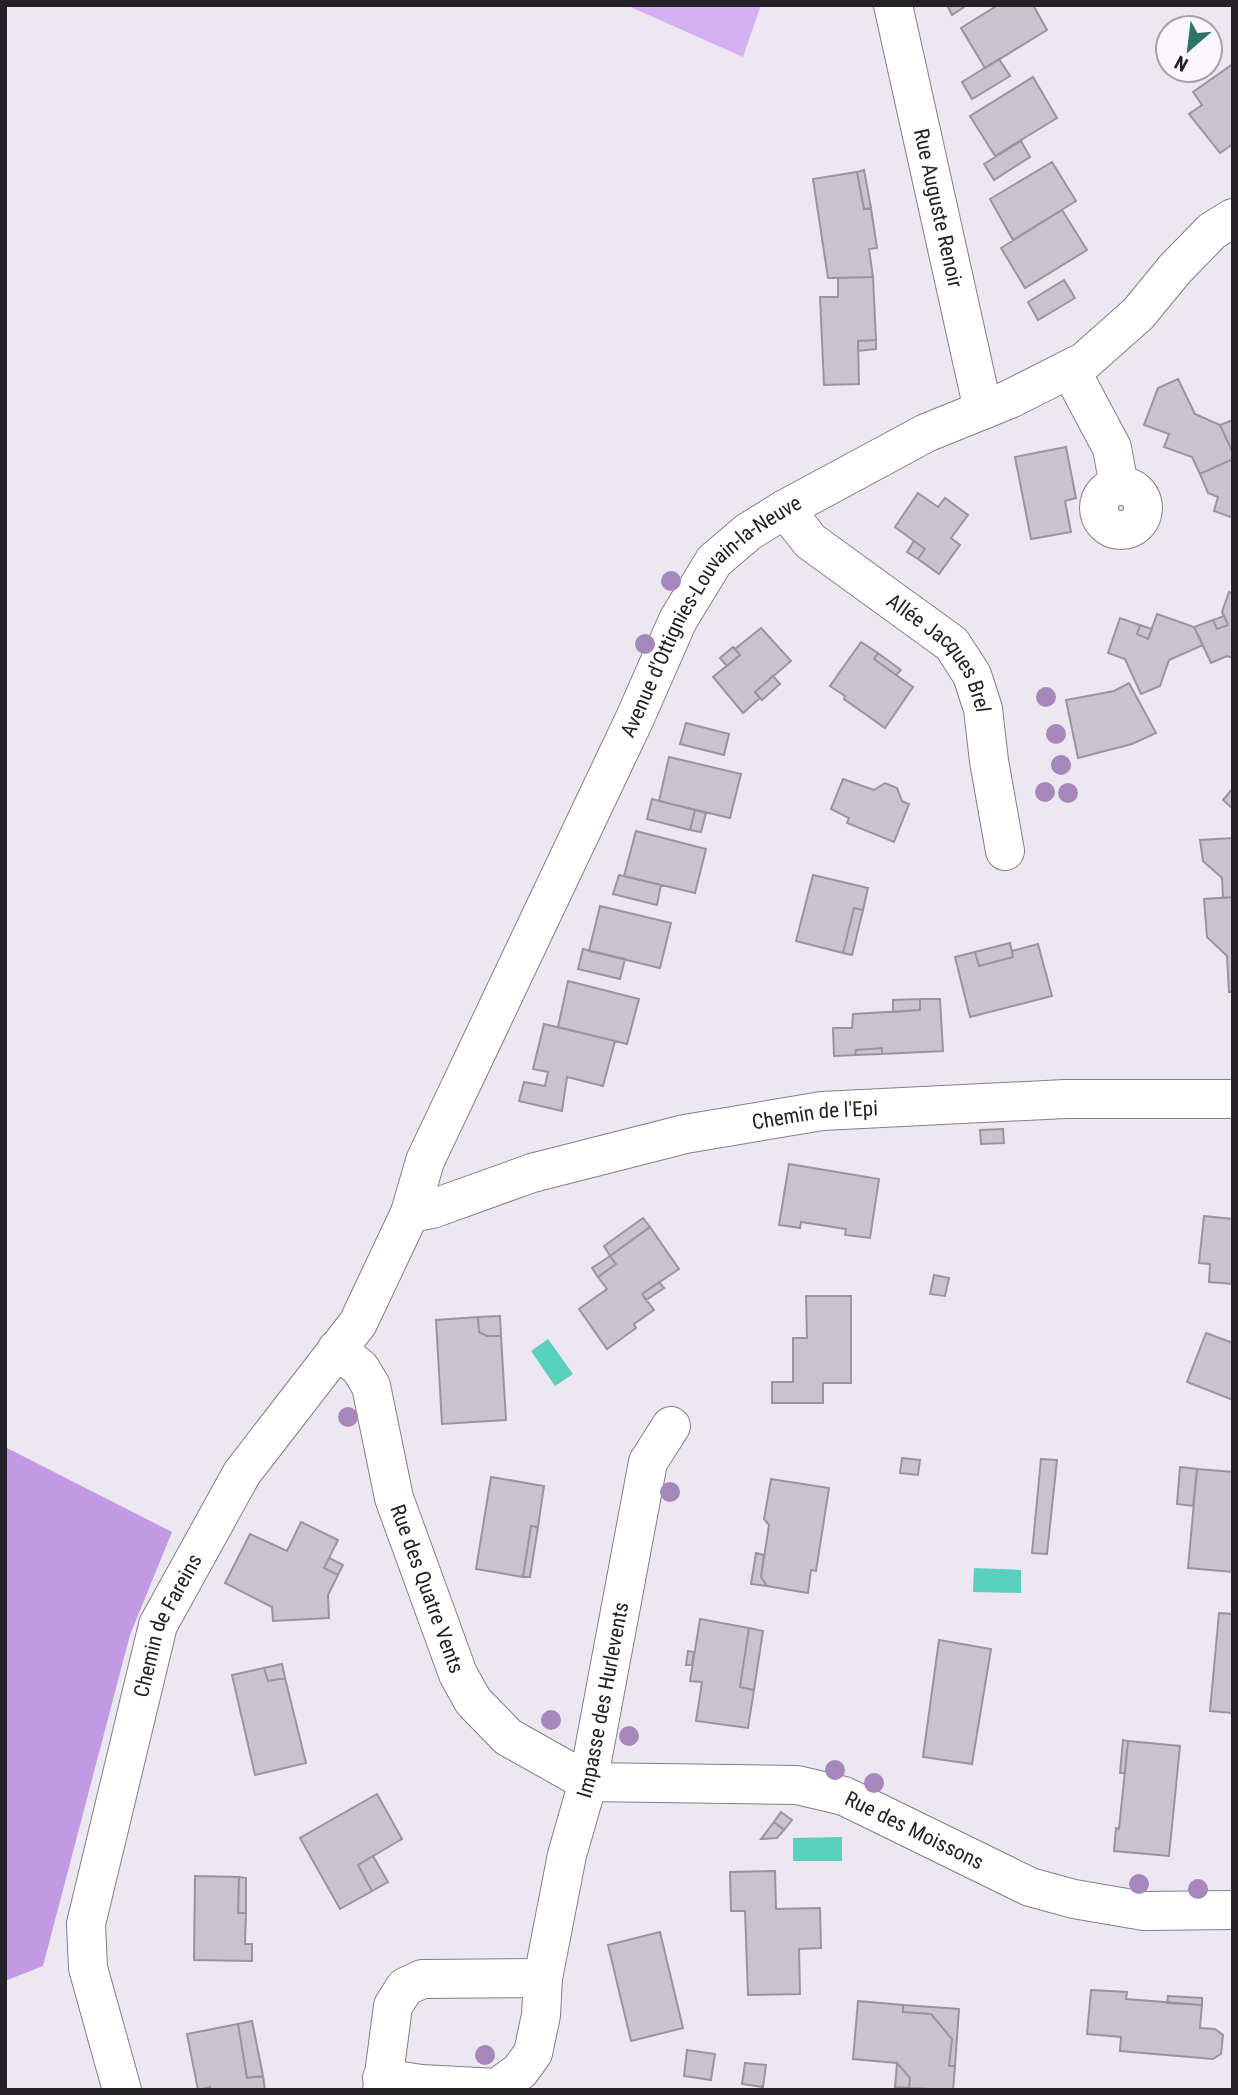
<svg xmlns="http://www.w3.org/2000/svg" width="1238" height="2095" viewBox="0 0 1238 2095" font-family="'Roboto Condensed',sans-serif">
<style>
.green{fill:#d4b0f2}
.forest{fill:#c29ae3}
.water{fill:#57d0be}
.building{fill:#c9c3ce;stroke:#99949e;stroke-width:2}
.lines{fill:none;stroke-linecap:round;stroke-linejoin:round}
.minor-casing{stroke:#837e88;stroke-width:40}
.minor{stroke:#fff;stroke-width:38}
.tree{fill:#a587bb}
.labels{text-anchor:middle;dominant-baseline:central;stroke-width:7;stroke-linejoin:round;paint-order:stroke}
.street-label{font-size:21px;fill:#242226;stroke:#faf5fe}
</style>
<rect width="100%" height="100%" fill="#ede7f2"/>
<path class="green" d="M626,5H761L743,57Z"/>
<path class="forest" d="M5,1447L172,1532L130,1635L43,1966L5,1981Z"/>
<path class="water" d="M548,1339L573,1374L555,1386L531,1351Z
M974,1568L1021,1570V1593L973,1592Z
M842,1837V1861H793V1838Z"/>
<path class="building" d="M947,5H967L952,15Z
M998,5H1033L1047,30L985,68L961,28Z
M999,59L1010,76L972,99L962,82Z
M1233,64V144L1220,153L1189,114L1202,105L1193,92Z
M1033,77L1057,118L995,156L970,116Z
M1021,141L1030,157L994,180L984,164Z
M1052,162L1076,201L1013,240L990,199Z
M864,170L871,208L864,209L857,172Z
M857,172L864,209L871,208L877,248L869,249L873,277L828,278L813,179Z
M1062,210L1087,250L1025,288L1001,248Z
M873,277L876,340L858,341L859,384L824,385L820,297H838V278Z
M1064,280L1075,298L1038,320L1028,302Z
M876,340V349L858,351V341Z
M1178,379L1195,414L1220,425L1233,453V459L1200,474L1192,457L1164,447L1169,434L1144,425L1158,388Z
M1233,420V453L1220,425Z
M1066,447L1076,498L1065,501L1071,532L1031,539L1015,457Z
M1233,459V518L1214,511L1218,497L1208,493L1200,474Z
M918,493L938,507L945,498L968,515L951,538L960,545L939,574L918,559L925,549L895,527Z
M914,541L925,549L918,559L907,552Z
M1229,592L1233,594V658L1227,656L1211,663L1194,627L1213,620L1217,629L1228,625L1222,612Z
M1157,614L1194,627L1203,645L1169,660L1160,686L1141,694L1125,659L1108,653L1120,618L1140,625L1137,634L1148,639Z
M1224,616L1228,625L1217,629L1213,620Z
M1140,625L1152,629L1148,639L1137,634Z
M761,628L791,661L755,692L760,698L743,713L713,677L740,655L735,649Z
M861,642L878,653L874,659L913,687L885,728L844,699L845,696L830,686Z
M733,647L740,655L727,666L720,658Z
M878,653L901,670L896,675L874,659Z
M773,676L780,684L762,700L755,692Z
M1129,683L1156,733L1132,744L1078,758L1066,700L1114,691Z
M686,723L729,734L724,755L680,744Z
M669,757L741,774L730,818L659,801Z
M843,779L874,790L885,783L897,788L902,801L909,804L894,842L847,823L849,818L831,809Z
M1233,788V809L1223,800Z
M652,799L695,810L690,830L647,819Z
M695,810L706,813L701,832L690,830Z
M636,831L706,849L695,893L624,876Z
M1233,838V897L1223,898L1222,878L1203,861L1200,840Z
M619,875L661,885L657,905L613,894Z
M813,875L868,888L863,910L854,908L843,953L796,941Z
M1233,897V992H1229L1227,956L1207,937L1204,899Z
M600,906L671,923L660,968L589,951Z
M854,908L863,910L852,955L843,953Z
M1010,943L1013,957L979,966L975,952Z
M1038,944L1052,996L970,1017L955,957L975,952L979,966L1013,957L1012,951Z
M583,949L625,959L620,979L578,969Z
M568,981L639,999L627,1044L558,1027Z
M920,999H940L943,1051L882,1054V1048L856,1050L855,1055L834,1056L833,1028H852L853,1014L920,1010Z
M920,999V1010L893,1012V1000Z
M544,1024L615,1041L603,1086L567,1077L562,1111L519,1101L524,1082L545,1086L548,1072L533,1069Z
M882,1048V1054L855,1055L856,1050Z
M1003,1129L1004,1143L981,1144L980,1130Z
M789,1164L879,1179L870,1238L845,1235L846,1229L801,1222L800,1228L779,1225Z
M1204,1216L1233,1219V1284L1209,1282L1210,1264L1199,1263Z
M643,1218L650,1227L610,1256L604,1246Z
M650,1227L679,1269L642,1294L654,1310L634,1324L636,1328L607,1349L579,1309L607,1289L598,1277L616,1264L610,1256Z
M610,1256L616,1264L598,1277L592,1268Z
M934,1275L949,1278L945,1296L930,1294Z
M659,1282L664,1288L646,1300L642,1294Z
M806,1296H851V1383H823V1403H772V1382H793V1338H807Z
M500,1316L501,1336H487L479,1332L478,1317Z
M478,1317L479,1332L487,1336H501L506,1420L442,1424L436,1320Z
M1206,1333L1233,1343V1400L1187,1382Z
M902,1458L920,1460L918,1475L900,1473Z
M1041,1459L1057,1460L1047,1554L1032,1553Z
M1180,1467L1197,1469L1193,1506L1177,1504Z
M1197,1469L1233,1472V1572L1188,1568Z
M491,1477L544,1486L538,1527L531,1526L523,1577L476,1569Z
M771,1479L829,1488L816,1571L811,1570L808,1593L767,1586L761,1577L769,1525L764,1519Z
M301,1522L338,1540L324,1568L338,1575L328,1595L329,1618L273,1621L272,1607L225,1583L250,1534L287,1551Z
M531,1526L538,1527L530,1577H523Z
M756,1553L764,1555L761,1577L767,1586L751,1584Z
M329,1558L343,1565L338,1575L324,1568Z
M1219,1613L1233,1614V1713L1210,1711Z
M700,1619L749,1628L740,1687L754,1690L748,1728L696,1721L702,1682L690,1681Z
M749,1628L763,1631L754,1690L740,1687Z
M939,1640L991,1649L972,1764L923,1757Z
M688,1651L694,1652L692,1665H686Z
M282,1664L285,1678L268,1681L264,1668Z
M264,1668L268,1681L285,1678L306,1763L255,1775L232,1675Z
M1123,1740L1128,1741L1125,1773H1120Z
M1128,1741L1180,1746L1169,1856L1114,1851L1116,1828L1119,1829Z
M377,1794L402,1839L358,1865L372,1891L340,1909L300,1838Z
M781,1812L792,1820L784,1830L774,1822Z
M774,1822L784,1830L777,1838L761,1839Z
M373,1856L388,1882L372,1891L358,1865Z
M775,1871L776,1909L820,1908L821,1948L799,1949L800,1994L748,1995L745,1911H731L730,1872Z
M195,1876L239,1877L238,1913H246L245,1944H252V1961L194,1960Z
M239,1877L246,1878V1913H238Z
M660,1932L683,2028L631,2041L608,1945Z
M1091,1990L1127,1992L1126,1999L1202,2005L1200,2028L1215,2029L1223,2035L1221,2054L1213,2059L1120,2051L1121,2037L1087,2034Z
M1168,1996L1202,1998V2005L1167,2003Z
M858,2001L903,2005V2012L931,2014L952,2039L949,2066H955L953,2090L909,2088L910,2078L897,2063L853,2059Z
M903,2005L959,2009L955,2066H949L952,2039L931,2014L903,2012Z
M252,2021L263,2076L247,2078L238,2024Z
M238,2024L247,2078L263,2076L265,2090H210V2087L198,2090L187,2034Z
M687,2050L715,2054L711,2080L684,2076Z
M745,2063L766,2065L763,2087L742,2084Z
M897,2063L910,2078L909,2088L895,2087Z"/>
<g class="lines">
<g class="minor-casing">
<g id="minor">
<path id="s1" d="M893,5L983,410"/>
<path d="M1070,369L1112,448L1119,486"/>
<circle cx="1121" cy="508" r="22"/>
<path id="s2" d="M785,509L810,541L952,644L972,675L983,709L989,761L1005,851"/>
<path id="s3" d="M410,1213L432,1209L532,1173L685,1134L822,1111L1065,1099H1233"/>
<path id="s4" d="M337,1349L360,1368L371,1386L394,1498L458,1674L473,1701L508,1737L588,1782L797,1785L844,1796L1030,1887L1074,1899L1144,1911L1233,1910"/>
<path id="s5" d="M382,2078L421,2084L497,2088L520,2071L533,2053L541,2015L543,1978L567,1855L588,1782L648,1462L671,1426"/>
<path id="s6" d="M122,2090L88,1968L86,1924L158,1625L242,1473L358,1323L410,1213L425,1161L635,718L678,620L714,561L748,532L785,509L926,433L1010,399L1085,361L1138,314L1175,269L1212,231L1233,218"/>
<path d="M382,2090L393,2006L405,1987L422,1979L543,1978"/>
</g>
</g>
<use href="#minor" class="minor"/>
</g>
<g class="tree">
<circle cx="671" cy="581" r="10"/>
<circle cx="645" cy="644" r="10"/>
<circle cx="1046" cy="697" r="10"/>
<circle cx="1056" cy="734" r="10"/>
<circle cx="1061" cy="765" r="10"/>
<circle cx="1045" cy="792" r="10"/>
<circle cx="1068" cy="793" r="10"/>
<circle cx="348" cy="1417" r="10"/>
<circle cx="670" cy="1492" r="10"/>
<circle cx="551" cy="1720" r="10"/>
<circle cx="629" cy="1736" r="10"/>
<circle cx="835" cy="1770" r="10"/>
<circle cx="874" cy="1783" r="10"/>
<circle cx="1139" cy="1884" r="10"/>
<circle cx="1198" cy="1889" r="10"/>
<circle cx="485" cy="2055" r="10"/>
</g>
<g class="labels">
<g class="street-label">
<text stroke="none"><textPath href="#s1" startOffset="208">Rue Auguste Renoir</textPath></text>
<text stroke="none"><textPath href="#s6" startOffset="1638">Avenue d'Ottignies-Louvain-la-Neuve</textPath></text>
<text stroke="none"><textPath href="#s2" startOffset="215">Allée Jacques Brel</textPath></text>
<text stroke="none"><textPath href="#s3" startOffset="418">Chemin de l'Epi</textPath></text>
<text stroke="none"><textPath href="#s4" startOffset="262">Rue des Quatre Vents</textPath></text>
<text stroke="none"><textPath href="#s6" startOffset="481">Chemin de Fareins</textPath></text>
<text stroke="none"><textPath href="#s5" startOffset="527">Impasse des Hurlevents</textPath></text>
<text stroke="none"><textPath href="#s4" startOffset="861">Rue des Moissons</textPath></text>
</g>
</g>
<rect width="1238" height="2095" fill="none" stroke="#242226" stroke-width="14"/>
<g transform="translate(1189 49) rotate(208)"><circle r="33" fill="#faf5fe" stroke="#a4a1a8" stroke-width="2"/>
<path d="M0-5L12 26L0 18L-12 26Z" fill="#2d7369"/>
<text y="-10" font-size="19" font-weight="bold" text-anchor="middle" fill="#242226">N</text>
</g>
</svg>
